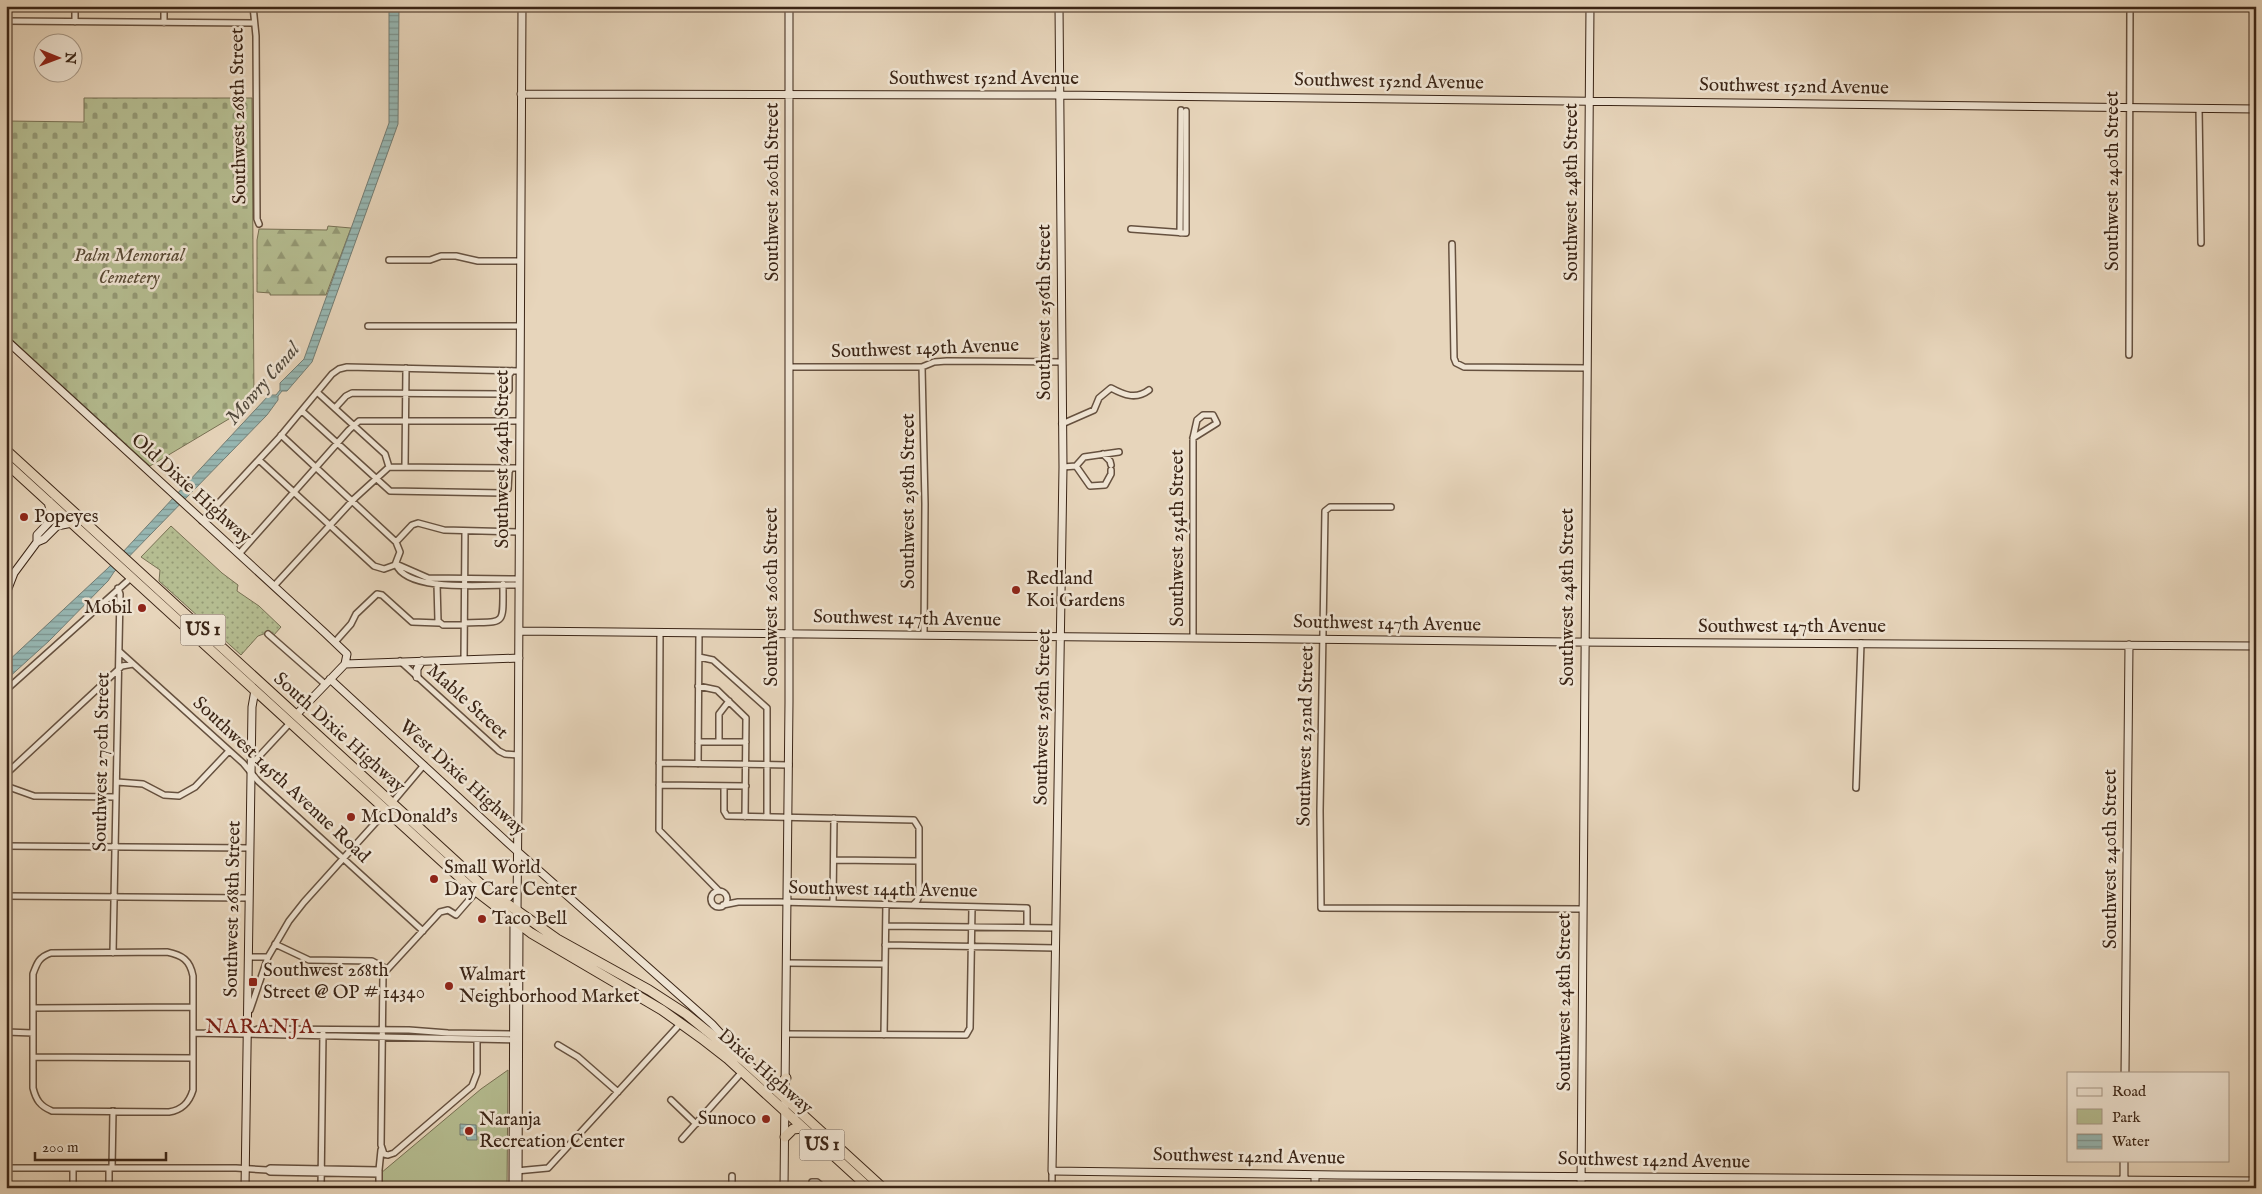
<svg xmlns="http://www.w3.org/2000/svg" width="2262" height="1194" viewBox="0 0 2262 1194" font-family="'IM FELL English',serif">
<style>
.grass{fill:url(#grass-dots);stroke:#787154}
.forest{fill:url(#forest-firs);stroke:#787154}
.cemetery{fill:url(#cemetery-stones);stroke:#787154}
.park{fill:#b5bd91;stroke:#787154}
.water{fill:url(#water-rules);stroke:#727d75}
.lines{fill:none;stroke-linecap:round;stroke-linejoin:round}
.street-casing{stroke:#66513f;stroke-width:8}
.secondary-casing{stroke:#3b2516;stroke-width:9}
.highway-casing{stroke:#3b2516;stroke-width:11}
.street{stroke:#efe4d3;stroke-width:5}
.secondary{stroke:#efe4d3;stroke-width:7}
.highway{stroke:#e7d5bb;stroke-width:9}
.poi-dot{fill:#8f2418;stroke:#efe4d3;stroke-width:2}
.labels{text-anchor:middle;dominant-baseline:central;stroke-width:5;stroke-linejoin:round;paint-order:stroke}
.shield{fill:#efe4d3;stroke:#715e4f;stroke-width:1}
.shield-label{font-size:18px;font-weight:bold;fill:#3b2516}
.street-label{font-size:19px;fill:#3b2516;stroke:#efe4d3}
.park-label{font-size:19px;font-style:italic;fill:#5a4b35;stroke:#efe4d3}
.poi-label{font-size:19px;fill:#3b2516;stroke:#efe4d3;text-anchor:start}
.water-label{font-size:20px;font-style:italic;fill:#524a3e;stroke:#efe4d3}
.quarter-label{font-size:21px;letter-spacing:1px;fill:#7a1f14;stroke:#efe4d3}
</style>
<defs>
<pattern id="grass-dots" width="8" height="8" patternUnits="userSpaceOnUse" patternTransform="scale(1.25)"><rect width="8" height="8" fill="#b5bd91"/><path d="M2 2h.1M6 6h.1" fill="none" stroke="#949975" stroke-width="1.8" stroke-linecap="round"/></pattern>
<pattern id="forest-firs" width="22" height="20" patternUnits="userSpaceOnUse" patternTransform="scale(1.25)"><rect width="22" height="20" fill="#b5bd91"/><path d="M5 1l3.5 6h-7zM16 11l3.5 6h-7z" fill="#949975"/></pattern>
<pattern id="cemetery-stones" width="16" height="16" patternUnits="userSpaceOnUse" patternTransform="scale(1.25)"><rect width="16" height="16" fill="#b5bd91"/><path d="M2 7V4a2 2 0 0 1 4 0v3zM10 15v-3a2 2 0 0 1 4 0v3z" fill="#949975"/></pattern>
<pattern id="water-rules" width="6" height="5" patternUnits="userSpaceOnUse" patternTransform="scale(1.25)"><rect width="6" height="5" fill="#97b8b4"/><path d="M0 2.5h6" fill="none" stroke="#7c9591"/></pattern>
</defs>
<rect width="100%" height="100%" fill="#e7d5bb"/>
<filter id="stains"><feTurbulence type="fractalNoise" baseFrequency=".004" numOctaves="4"/><feColorMatrix values="0 0 0 0 .2 0 0 0 0 .09 0 0 0 0 .02 0 0 0 .5 -.17"/></filter>
<radialGradient id="worn" r=".72"><stop offset=".6" stop-color="#630" stop-opacity="0"/><stop offset="1" stop-color="#630" stop-opacity=".3"/></radialGradient>
<path class="grass" d="M171,526L222,573L238,585L237,591L259,606L281,627L273,636L269,632L258,636L241,655L159,581L160,570L141,557Z"/>
<path class="forest" d="M328,226L351,228L326,295H270V293L257,292V240L259,229L327,230Z"/>
<path class="cemetery" d="M84,98H252L254,404L150,466L6,334V121L84,122Z"/>
<path class="park" d="M508,1070L507,1188H380L381,1173L481,1089Z"/>
<path class="water" d="M389,6H399L398,124L312,362L287,391H282L278,396V400L267,415L114,572L108,581L49,641L6,680V663L108,568L269,395H276L280,390V383L304,359L389,123Z
M460,1124L476,1125L477,1140H467L466,1135H460Z"/>
<g class="lines">
<g class="street-casing">
<path id="street" d="M253,6L256,36L257,219L259,224
M6,21L253,23
M75,22V6
M164,23V6
M2199,108L2201,243
M1131,229L1186,233V111
M1180,233L1181,110
M1452,244L1454,358L1456,363L1464,367L1587,368
M389,260H430L441,256H456L478,261H520
M368,326H520
M2129,355L2130,6
M789,367H922L934,362L947,361L1061,362
M922,367L925,504L924,635
M317,392L385,454L389,467
M335,408L346,396L352,393L504,394L509,390V375L512,371
M302,411L390,491L503,493L508,489L509,472L511,468
M1062,424L1094,410L1099,398L1111,388C1124,395 1136,400 1149,390
M1193,438L1217,423L1213,415H1203L1197,420L1193,438V638
M1103,454L1110,461L1111,465
M259,460L374,566L384,569L395,565L400,552L396,542L281,435
M405,466L406,368
M1076,466L1090,486L1105,485L1111,474V470
M1063,467L1076,466L1084,457L1119,452
M1391,507H1330L1325,511L1320,811L1321,908L1582,909
M202,521L278,439L332,374L339,369L347,367L520,371
M396,542L412,525L418,523L444,530L519,532
M239,554L349,430L359,421H520
M437,584L438,621L443,625H464
M519,585C492,584 407,594 396,564L428,578L519,579
M274,586L355,498L389,467L520,468
M464,623C506,621 503,628 503,584
M660,633L659,830L719,891
M268,634L325,684
M335,642L351,624L356,614L377,594L382,595L412,622L439,623
M119,651L243,763L258,781L423,931
M699,657L713,660L767,708V817
M464,660L465,531
M400,661L499,751L505,754L518,755
M698,686L717,690L746,718L745,817
M6,690L132,577
M698,742H746
M719,742V714L729,701
M659,763L789,765
M698,764L699,633
M251,765L290,723
M6,774L122,666L133,664
M117,782L143,784L164,795L179,796L195,787L229,751
M659,785L746,786
M6,786L34,796L116,797
M724,786V811L727,816L914,820L919,828V896L917,901L914,904
M1856,788L1861,643
M392,803L424,765
M6,846L250,848
M834,860L919,861
M711 899a8 8 0 1 1 16 0a8 8 0 1 1-16 0Z
M476,892L456,915L448,910L440,912L383,974L381,1145L384,1154L388,1155L394,1153L472,1086L477,1073V1040
M6,896L249,898
M833,903L834,818
M723,905L738,902H779L1027,908V927
M886,926L1056,928
M275,944L309,960L372,961L387,969
M885,945L1056,948
M167,952C182,955 190,960 193,976V1090C189,1103 182,1110 169,1112L52,1111C40,1106 36,1100 33,1088V974C37,963 39,957 51,953Z
M113,953L120,594L118,588
M248,957H268
M786,963L885,964
M33,1008L193,1007
M250,1010L268,957L289,921L304,902L386,811
M6,1032L33,1033
M193,1033L517,1040
M248,1033L258,1029L409,1030L448,1033L516,1034
M786,1034L966,1035L970,1028L972,907
M884,1035L886,903
M558,1045L578,1057L618,1092
M33,1057L193,1058
M671,1100L696,1124
M682,1139L742,1072
M6,1168H236L267,1170
M112,1168L113,1111
M516,1171L548,1168L681,1023
M379,1174L270,1172L267,1170L270,1168L379,1170L381,1150
M812,1182H817L824,1188
M653,1187L690,1188
M73,1188V1168
M109,1188V1168
M321,1188L323,1033
M379,1188V1171
M566,1188H622
M732,1188V1176
M1052,1188V1171"/>
</g>
<g class="secondary-casing">
<path id="secondary" d="M1059,6L1063,467L1052,1171L1338,1175L2256,1181
M521,94L1060,95L2256,109
M6,340L325,633L347,654L345,664
M37,542V535L53,518
M6,599L7,591L14,573L37,542L44,539L57,526L72,523
M519,631L1571,642L2256,646
M417,677V669L422,661
M330,679L508,843L712,1024L742,1057
M296,715L345,664L519,658
M500,900L509,897L517,886
M2125,1073L2129,645
M245,1188L252,707L255,690
M513,1188L514,922L517,912L518,802L522,6
M518,1188L519,922
M784,1188L789,702V6
M1315,1188V1175
M1581,1188L1590,6
M2124,1188V1160"/>
</g>
<g class="highway-casing">
<path id="highway" d="M6,450L485,888L557,939L649,990L686,1014L744,1061L883,1188
M6,463L468,885L531,933L662,1010L701,1038L728,1059L869,1188
M49,502L52,513L50,520
M772,1086L780,1085L786,1078
M785,1137L793,1129L803,1128"/>
</g>
<use href="#street" class="street"/>
<use href="#secondary" class="secondary"/>
<use href="#highway" class="highway"/>
</g>
<g class="poi-dot">
<circle cx="24" cy="517" r="5"/>
<circle cx="1016" cy="590" r="5"/>
<circle cx="142" cy="608" r="5"/>
<circle cx="351" cy="817" r="5"/>
<circle cx="434" cy="879" r="5"/>
<circle cx="482" cy="919" r="5"/>
<rect x="248" y="977" width="10" height="10" rx="2.5"/>
<circle cx="449" cy="986" r="5"/>
<circle cx="766" cy="1119" r="5"/>
<circle cx="469" cy="1131" r="5"/>
</g>
<g class="labels">
<g class="shield">
<rect x="180.5" y="614.5" width="45" height="31" rx="4"/>
<rect x="799.5" y="1129.5" width="45" height="31" rx="4"/>
</g>
<g class="shield-label">
<text x="203" y="630">US 1</text>
<text x="822" y="1145">US 1</text>
</g>
<g class="street-label">
<text x="984" y="79">Southwest 152nd Avenue</text>
<text transform="translate(1389 82) rotate(1)">Southwest 152nd Avenue</text>
<text transform="translate(1794 87) rotate(1)">Southwest 152nd Avenue</text>
<text transform="translate(239 116) rotate(-91)">Southwest 268th Street</text>
<text transform="translate(2113 181) rotate(-90)">Southwest 240th Street</text>
<text transform="translate(773 192) rotate(-90)">Southwest 260th Street</text>
<text transform="translate(1572 192) rotate(-90)">Southwest 248th Street</text>
<text transform="translate(1045 312) rotate(-90)">Southwest 256th Street</text>
<text transform="translate(925 349) rotate(-2)">Southwest 149th Avenue</text>
<text transform="translate(503 459) rotate(-90)">Southwest 264th Street</text>
<text transform="translate(191 489) rotate(42)">Old Dixie Highway</text>
<text transform="translate(909 501) rotate(-90)">Southwest 258th Street</text>
<text transform="translate(1178 538) rotate(-90)">Southwest 254th Street</text>
<text transform="translate(772 597) rotate(-90)">Southwest 260th Street</text>
<text transform="translate(1568 597) rotate(-90)">Southwest 248th Street</text>
<text transform="translate(907 619) rotate(1)">Southwest 147th Avenue</text>
<text transform="translate(1387 624) rotate(1)">Southwest 147th Avenue</text>
<text x="1792" y="627">Southwest 147th Avenue</text>
<text transform="translate(467 702) rotate(42)">Mable Street</text>
<text transform="translate(1043 717) rotate(-89)">Southwest 256th Street</text>
<text transform="translate(339 733) rotate(42)">South Dixie Highway</text>
<text transform="translate(1306 736) rotate(-89)">Southwest 252nd Street</text>
<text transform="translate(102 762) rotate(-89)">Southwest 270th Street</text>
<text transform="translate(462 778) rotate(42)">West Dixie Highway</text>
<text transform="translate(281 780) rotate(43)">Southwest 145th Avenue Road</text>
<text transform="translate(2111 859) rotate(-90)">Southwest 240th Street</text>
<text transform="translate(883 890) rotate(1)">Southwest 144th Avenue</text>
<text transform="translate(233 909) rotate(-89)">Southwest 268th Street</text>
<text transform="translate(1565 1002) rotate(-90)">Southwest 248th Street</text>
<text transform="translate(765 1072) rotate(41)">Dixie Highway</text>
<text transform="translate(1249 1157) rotate(1)">Southwest 142nd Avenue</text>
<text transform="translate(1654 1161) rotate(1)">Southwest 142nd Avenue</text>
</g>
<g class="park-label">
<text x="129" y="256">Palm Memorial<tspan x="129" dy="22">Cemetery</tspan></text>
</g>
<g class="poi-label">
<text x="34" y="517">Popeyes</text>
<text x="1026" y="579">Redland<tspan x="1026" dy="22">Koi Gardens</tspan></text>
<text x="132" y="608" text-anchor="end">Mobil</text>
<text x="361" y="817">McDonald's</text>
<text x="444" y="868">Small World<tspan x="444" dy="22">Day Care Center</tspan></text>
<text x="492" y="919">Taco Bell</text>
<text x="263" y="971">Southwest 268th<tspan x="263" dy="22">Street @ OP # 14340</tspan></text>
<text x="459" y="975">Walmart<tspan x="459" dy="22">Neighborhood Market</tspan></text>
<text x="756" y="1119" text-anchor="end">Sunoco</text>
<text x="479" y="1120">Naranja<tspan x="479" dy="22">Recreation Center</tspan></text>
</g>
<g class="water-label">
<text transform="translate(263 384) rotate(-49)">Mowry Canal</text>
</g>
<g class="quarter-label">
<text x="260" y="1027">NARANJA</text>
</g>
</g>
<rect width="2262" height="1194" fill="none" stroke="#e7d5bb" stroke-width="25"/>
<rect x="8" y="8" width="2247" height="1179" fill="none" stroke="#3b2516" stroke-width="2.5"/>
<rect x="12" y="12" width="2237" height="1169" fill="none" stroke="#3b2516"/>
<rect x="2067" y="1072" width="162" height="90" fill="#efe4d3" stroke="#a79887"/>
<rect x="2077" y="1088" width="25" height="8" fill="#efe4d3" stroke="#a79887"/>
<text x="2112" y="1096" font-size="15" fill="#3b2516">Road</text>
<rect x="2077" y="1109" width="25" height="15" fill="#b5bd91" stroke="#a79887"/>
<text x="2112" y="1122" font-size="15" fill="#3b2516">Park</text>
<rect x="2077" y="1134" width="25" height="15" fill="url(#water-rules)" stroke="#a79887"/>
<text x="2112" y="1146" font-size="15" fill="#3b2516">Water</text>
<g transform="translate(58 58) rotate(91)"><circle r="24" fill="#efe4d3" stroke="#a79887"/>
<path d="M0-4L9 19L0 12L-9 19Z" fill="#8f2418"/>
<text y="-8" font-size="14" font-weight="bold" text-anchor="middle" fill="#3b2516">N</text>
</g>
<path d="M35 1152v8h131v-8" fill="none" stroke="#3b2516" stroke-width="2.5"/>
<text x="42" y="1152" font-size="15" fill="#3b2516" stroke="#efe4d3" stroke-width="4" paint-order="stroke">200 m</text>
<rect width="100%" height="100%" filter="url(#stains)"/>
<rect width="100%" height="100%" fill="url(#worn)"/>
</svg>
